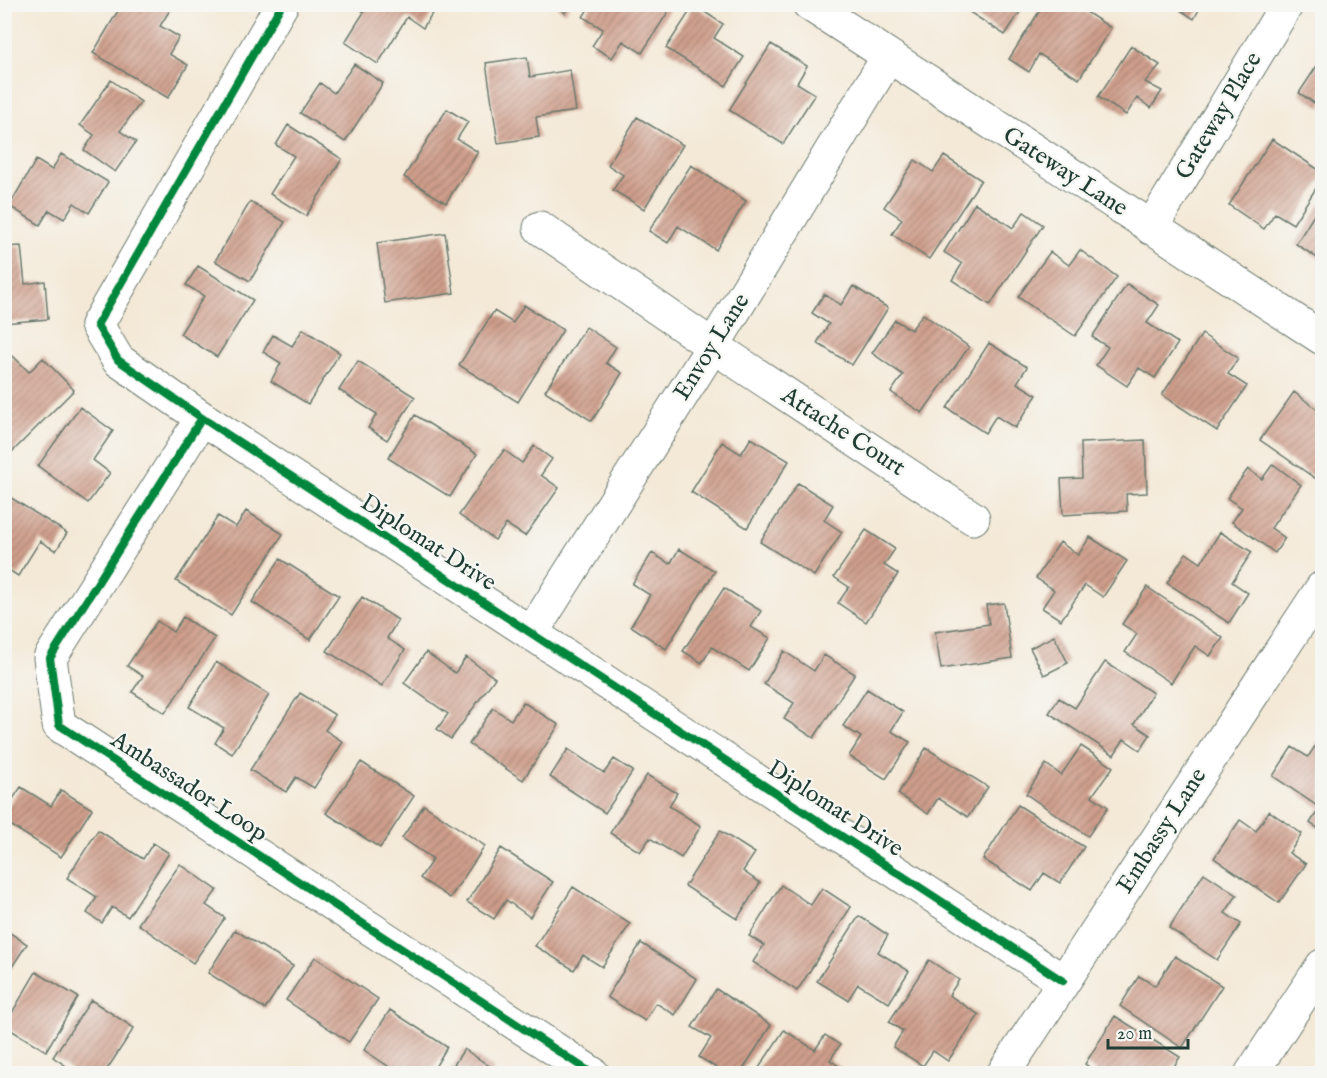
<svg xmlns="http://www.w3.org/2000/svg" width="1327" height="1078" viewBox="0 0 1327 1078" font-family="'IM FELL English',serif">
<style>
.building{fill:url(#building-hatch)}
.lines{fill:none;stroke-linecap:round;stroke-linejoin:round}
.minor-casing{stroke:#6a796d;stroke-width:35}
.minor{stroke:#fff;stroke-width:33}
.cycleway-casing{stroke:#f6f6f2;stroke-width:11}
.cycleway{stroke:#00873e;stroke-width:8}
.labels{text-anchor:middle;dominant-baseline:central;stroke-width:4.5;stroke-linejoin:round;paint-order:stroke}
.street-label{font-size:24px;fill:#1f3d34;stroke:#f6f6f2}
</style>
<defs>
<pattern id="building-hatch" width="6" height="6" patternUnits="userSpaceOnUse" patternTransform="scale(1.5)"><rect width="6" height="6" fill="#cf9e8b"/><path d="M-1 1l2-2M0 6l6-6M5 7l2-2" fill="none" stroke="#a78272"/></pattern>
</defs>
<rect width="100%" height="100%" fill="#f6f6f2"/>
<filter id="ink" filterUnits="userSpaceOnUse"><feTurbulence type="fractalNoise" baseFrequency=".0167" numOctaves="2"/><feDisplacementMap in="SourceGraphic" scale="12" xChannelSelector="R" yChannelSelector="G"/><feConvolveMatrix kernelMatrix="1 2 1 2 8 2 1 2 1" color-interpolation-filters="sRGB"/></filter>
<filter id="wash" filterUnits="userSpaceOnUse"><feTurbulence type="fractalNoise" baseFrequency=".008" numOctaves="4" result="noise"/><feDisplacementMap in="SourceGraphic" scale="24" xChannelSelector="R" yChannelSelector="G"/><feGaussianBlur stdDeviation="1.35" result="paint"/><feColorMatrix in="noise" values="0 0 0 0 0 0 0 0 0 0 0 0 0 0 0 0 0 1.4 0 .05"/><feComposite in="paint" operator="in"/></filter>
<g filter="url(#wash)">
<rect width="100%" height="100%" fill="#f4e9d7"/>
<g id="blocks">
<path class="building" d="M122,4H161L170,10L160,26L179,37L169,54L188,65L168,98L93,53Z
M353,4H421L433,12L423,28L407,17L378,64L345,42L364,12Z
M553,4H570L565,13Z
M591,4H673L642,53L623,41L612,58L592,46L603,29L583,17Z
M957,4H1025L1005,35Z
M1044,4H1074L1111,28L1079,79L1039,54L1029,72L1009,59Z
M1171,4H1202L1194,19Z
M694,5L723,24L714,38L744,57L726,86L666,48Z
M771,44L807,66L797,83L815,94L783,144L729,110Z
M1131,46L1160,65L1145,82L1162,91L1151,108L1137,98L1126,115L1098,97Z
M527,57L530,77L570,70L576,111L536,117L539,137L498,143L486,63Z
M1322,58V108L1299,93Z
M354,64L383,83L345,142L300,113L320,83L334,93Z
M111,80L141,102L120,131L136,142L115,172L84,150L94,135L80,125Z
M447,109L468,122L457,139L478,152L446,203L404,177Z
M637,117L683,145L644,209L613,190L623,175L608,165Z
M288,125L342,159L306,216L270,194L294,156L276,145Z
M1272,139L1322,172V179L1293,224L1275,213L1264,229L1229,205Z
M61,154L108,182L89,213L74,203L64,219L49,210L40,225L9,206L36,160L52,170Z
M944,156L981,180L929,259L892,234L902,219L884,207L915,160L933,172Z
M691,165L746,201L716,250L678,226L668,243L649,231Z
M250,202L285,222L250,281L215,261Z
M1322,202V261L1296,244Z
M975,203L1013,228L1024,212L1043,225L990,305L952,280L962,264L944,252Z
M445,233L454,293L385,303L377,243Z
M21,246L25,284L45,281L48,319L4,323V247Z
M1080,250L1117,277L1075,336L1018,297L1050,252L1069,265Z
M198,266L253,300L217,357L180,334L204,296L186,285Z
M1127,284L1159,305L1147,323L1178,343L1155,378L1139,368L1127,386L1096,365L1108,347L1092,337Z
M853,286L888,308L852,365L817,343L829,324L812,313L824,294L841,305Z
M524,305L563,330L518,402L459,365L494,311L513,323Z
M923,314L969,347L922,413L891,392L903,375L872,353L895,320L911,330Z
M586,327L616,347L606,363L622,373L592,421L545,391Z
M303,329L340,353L308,404L271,381L281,363L263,352L273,335L292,346Z
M1202,334L1238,358L1228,374L1247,386L1217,431L1162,395Z
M989,343L1027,367L1017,383L1037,395L1015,428L996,416L985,433L947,408Z
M13,356L29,372L43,358L74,390L6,458L4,456V364Z
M358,361L415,397L387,440L368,428L377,414L339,390Z
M1294,392L1322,413V483L1260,440Z
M80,407L113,431L93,460L110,473L88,503L38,466Z
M415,415L477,454L450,497L388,458Z
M751,438L789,461L747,528L691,492L722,442L741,454Z
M1145,440L1147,493L1126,494L1127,511L1063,515L1061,479L1082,478L1081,443Z
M534,446L552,459L541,475L559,488L525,536L506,524L495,540L459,515L504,450L522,463Z
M1273,464L1301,485L1271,528L1285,538L1275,553L1232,522L1242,508L1227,498L1248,469L1262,479Z
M798,483L833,505L824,520L842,532L814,576L760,542Z
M5,494L67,533L56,551L40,541L18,576L4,567Z
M246,511L283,534L231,615L176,581L218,516L236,527Z
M866,530L895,549L884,565L898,574L866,622L838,603L849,587L834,577Z
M1220,532L1252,552L1232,582L1248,593L1229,623L1167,583L1186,553L1201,563Z
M1090,537L1127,561L1103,597L1085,585L1061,620L1042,608L1054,590L1036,578L1060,542L1078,555Z
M679,549L715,571L666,649L631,626L650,595L632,584L652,553L670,564Z
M280,559L339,596L310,640L252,602Z
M1147,587L1223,638L1210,656L1195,646L1171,683L1125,652L1137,634L1122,624Z
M724,588L761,611L751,627L770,638L749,671L712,647L702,663L683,651Z
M362,597L398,620L387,638L405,650L382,686L327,651Z
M1004,603L1012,658L941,669L935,632L989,624L986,605Z
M183,617L215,638L165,713L132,692L143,676L127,666L157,621L173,632Z
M1054,636L1068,663L1044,675L1030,648Z
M784,651L814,671L824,655L855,674L814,738L784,719L794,703L764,684Z
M426,652L455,673L466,657L495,678L451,739L437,729L448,714L404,683Z
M216,662L269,695L232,754L215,743L224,728L189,707Z
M1105,662L1153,693L1134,724L1150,735L1140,750L1124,739L1114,755L1049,713L1059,698L1075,708Z
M867,689L903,712L891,731L910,742L886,779L849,756L861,737L843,726Z
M300,693L335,715L325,730L343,742L314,788L296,777L286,792L250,770Z
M523,702L559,725L523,780L469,744L493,708L511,720Z
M1318,742L1322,746V831L1310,823L1320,808L1273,776L1292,747L1308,757Z
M1081,746L1113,767L1092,796L1108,807L1088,836L1026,794L1046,764L1061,775Z
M926,748L988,787L968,817L938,798L928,814L898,794Z
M568,749L604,773L614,759L633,771L605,813L550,777Z
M361,762L414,796L380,848L326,813Z
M647,775L677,793L669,806L701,826L681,858L650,838L640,852L610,833Z
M21,787L51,806L61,790L92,809L61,857L4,821V812Z
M424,805L485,846L450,898L420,878L433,859L402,838Z
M1018,805L1084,847L1060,883L1044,873L1032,891L983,859Z
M1269,811L1302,834L1289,853L1306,864L1279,903L1214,858L1240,820L1256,831Z
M98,830L143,859L153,843L169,853L128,917L112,907L102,923L87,913L97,897L67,878Z
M720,831L755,853L743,871L760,883L737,919L685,886Z
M501,848L553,882L530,917L506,900L494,919L467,902Z
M180,864L217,890L206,905L225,918L193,963L138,924Z
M1204,873L1237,895L1225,913L1241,924L1217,960L1169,928Z
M781,885L811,905L822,888L851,907L797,991L753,962L764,945L749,936Z
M573,887L630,924L602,967L583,955L574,970L535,946Z
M859,916L888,935L878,952L909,971L889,1003L858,984L848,1000L817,981Z
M4,929L27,944L6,976L4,975Z
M235,930L293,966L265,1009L208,973Z
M641,943L697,979L675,1015L656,1003L645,1021L607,997Z
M1175,956L1222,986L1182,1048L1120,1006L1139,976L1155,986Z
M315,957L378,999L349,1042L286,1000Z
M929,960L959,980L949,995L979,1015L948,1061L933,1051L923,1066L893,1047L903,1031L889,1022Z
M36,972L78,997L46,1051L4,1026Z
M716,989L771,1025L740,1074H726L699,1057L711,1038L692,1027Z
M91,1000L134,1028L104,1074H78L53,1057Z
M390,1010L447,1047L431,1074H400L364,1050Z
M1115,1016L1180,1057L1169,1074H1099L1085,1064Z
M784,1030L815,1050L825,1035L840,1045L830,1060L846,1071L844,1074H755Z
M464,1049L494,1069L491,1074H448Z"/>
</g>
</g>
<g filter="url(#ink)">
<use href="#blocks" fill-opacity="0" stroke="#6a796d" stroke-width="1.5"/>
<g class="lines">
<g class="minor-casing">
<path id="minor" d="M282,4L97,325L118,360L202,418L1063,981
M809,4L1322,338
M540,228L713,346L973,518
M1151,228L1287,4
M202,418L50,658L59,725L593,1074
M531,634L713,346L888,57
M1003,1074L1322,588
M1251,1074L1322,966"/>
</g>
<use href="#minor" class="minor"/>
<g class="cycleway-casing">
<path id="cycleway" d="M282,4L97,325L118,360L202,418L1063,981
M202,418L50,658L59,725L593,1074"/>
</g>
<use href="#cycleway" class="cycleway"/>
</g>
</g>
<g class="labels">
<g class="street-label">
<text transform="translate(1219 116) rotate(-59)">Gateway Place</text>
<text transform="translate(1065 172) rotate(33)">Gateway Lane</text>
<text transform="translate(712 347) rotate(-58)">Envoy Lane</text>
<text transform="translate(843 432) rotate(33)">Attache Court</text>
<text transform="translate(428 543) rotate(33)">Diplomat Drive</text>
<text transform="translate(189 787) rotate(33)">Ambassador Loop</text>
<text transform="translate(835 809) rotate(33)">Diplomat Drive</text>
<text transform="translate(1162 831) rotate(-57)">Embassy Lane</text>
</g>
</g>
<rect width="1327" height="1078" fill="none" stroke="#f6f6f2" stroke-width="24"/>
<path d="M1108 1039v9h80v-9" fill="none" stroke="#1f3d34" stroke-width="3"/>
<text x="1117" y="1039" font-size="18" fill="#1f3d34" stroke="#f6f6f2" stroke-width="4.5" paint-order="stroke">20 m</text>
</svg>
